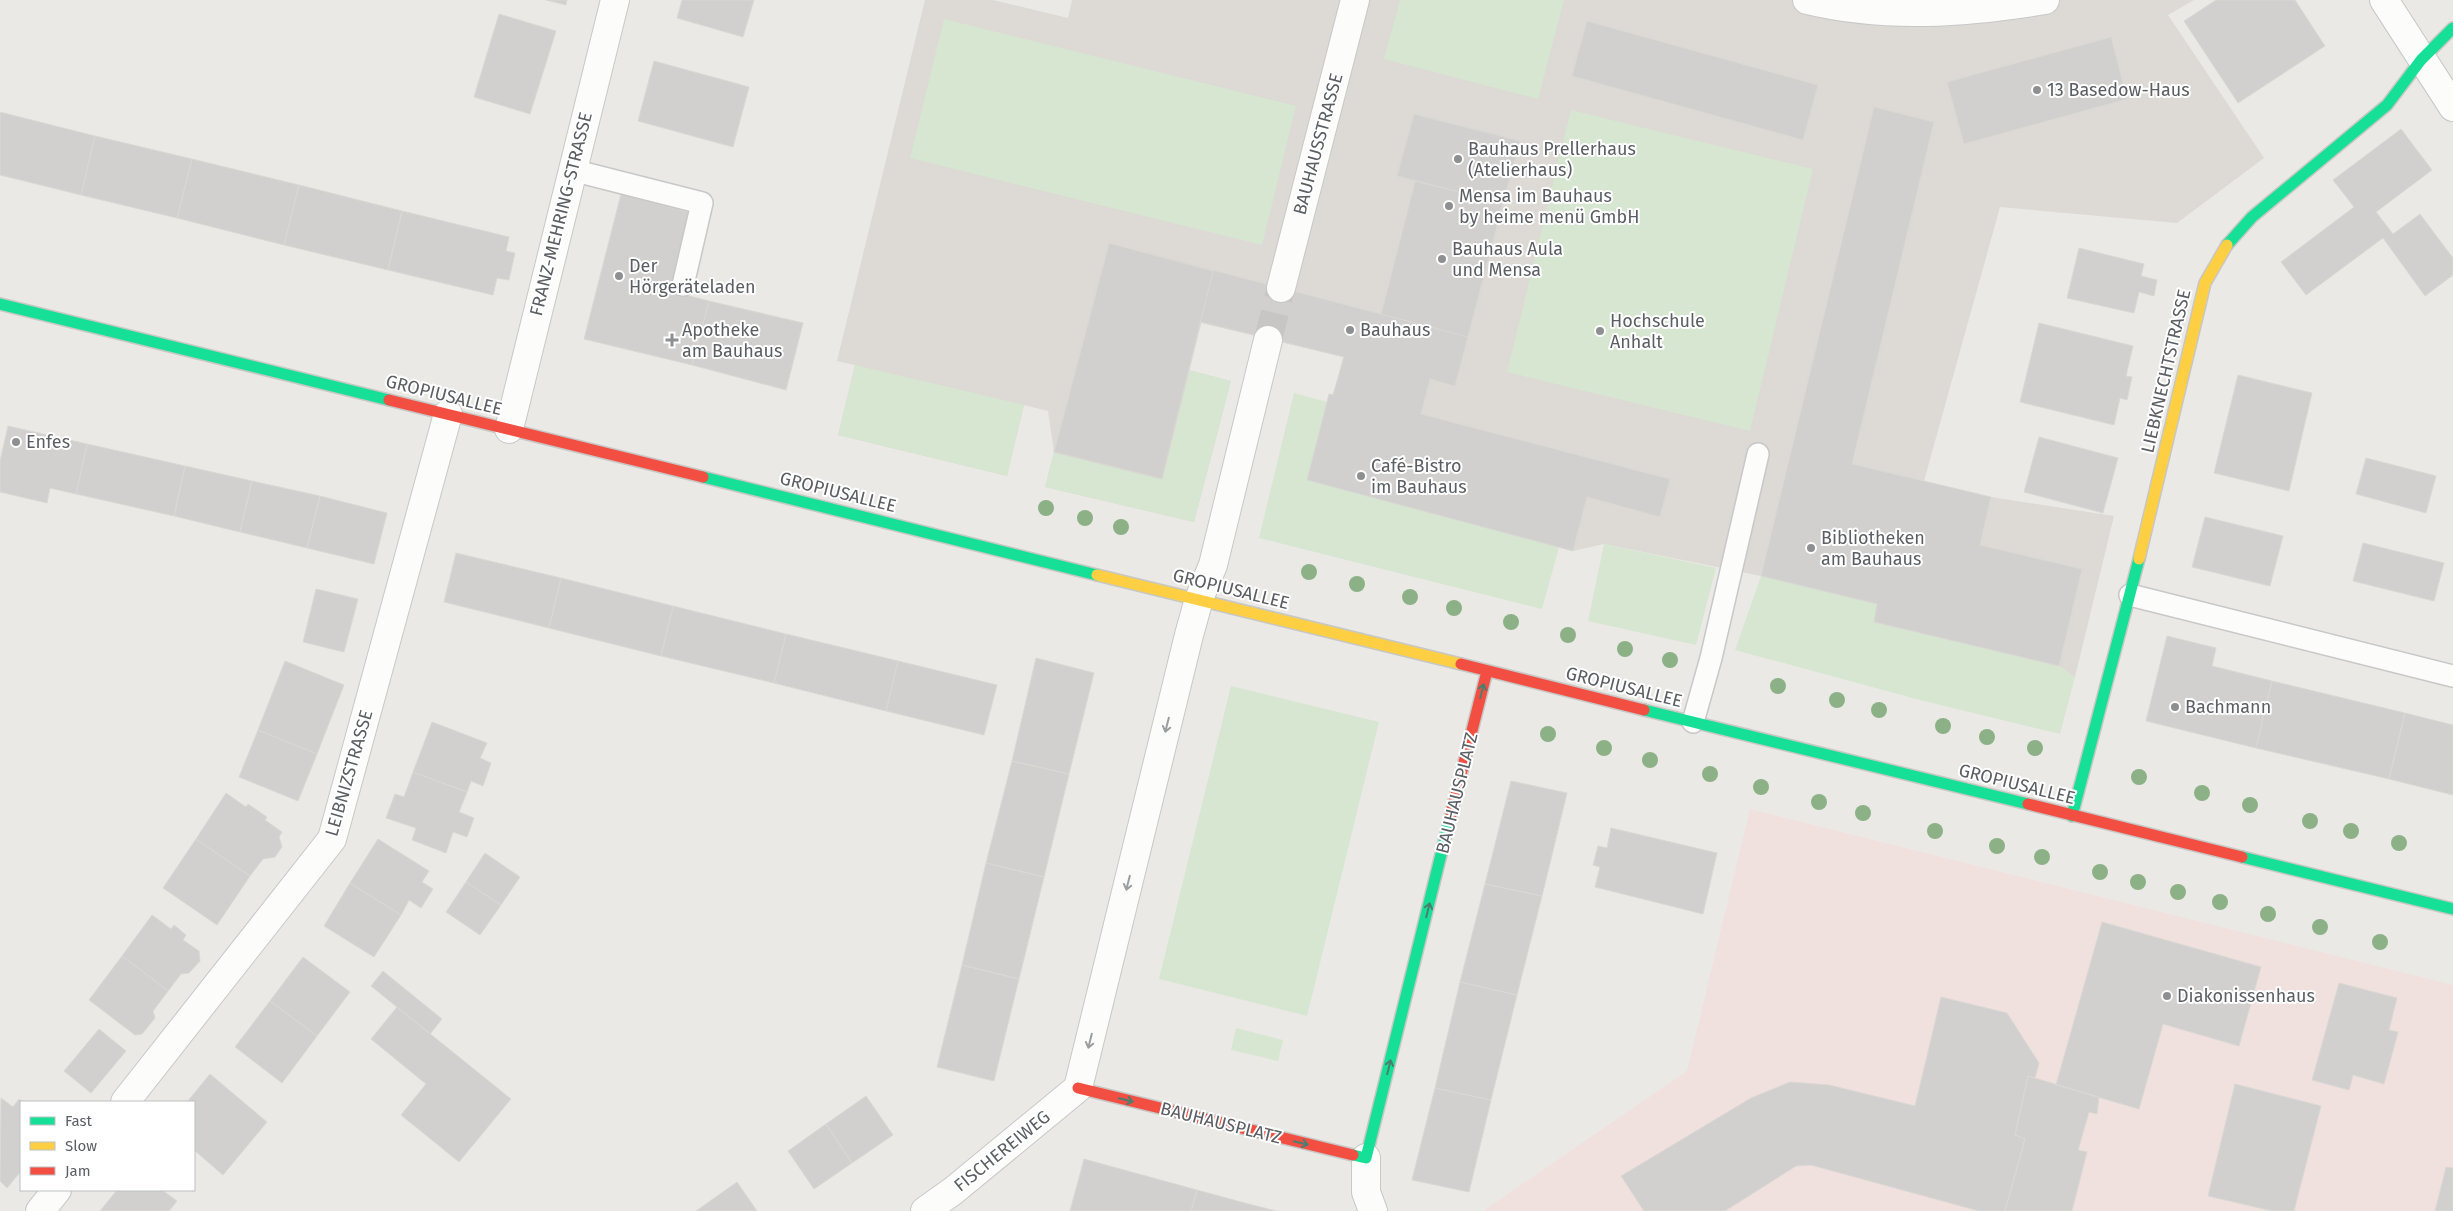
<svg xmlns="http://www.w3.org/2000/svg" width="2453" height="1211" viewBox="0 0 2453 1211" font-family="'Fira Sans',sans-serif">
<style>
.education{fill:#ddd9d5}
.medical{fill:#f0e1df}
.green{fill:#d6e6d1}
.building{fill:#d1d0ce;stroke:#dad8d4}
.lines{fill:none;stroke-linecap:round;stroke-linejoin:round}
.street-tunnel{stroke:#c7c6c4;stroke-width:28;stroke-dasharray:28 14;stroke-linecap:butt}
.lane-casing{stroke:#c7c8c7;stroke-width:24}
.street-casing{stroke:#c7c8c7;stroke-width:30}
.fast-casing{stroke:#c7c7c6;stroke-width:14}
.slow-casing{stroke:#c7c7c6;stroke-width:14}
.jam-casing{stroke:#c7c7c6;stroke-width:14}
.lane{stroke:#fcfcfb;stroke-width:21}
.street{stroke:#fcfcfb;stroke-width:28}
.fast{stroke:#16e098;stroke-width:11}
.slow{stroke:#ffcf43;stroke-width:11}
.jam{stroke:#f24e42;stroke-width:11}
.tree{fill:#8cb187}
.oneway{stroke:#4a7f70}
.oneway2{stroke:#9b9ea0}
.poi-dot{fill:#8d8f90;stroke:#fff;stroke-width:2}
.labels{text-anchor:middle;dominant-baseline:central;stroke-width:4;stroke-linejoin:round;paint-order:stroke}
.poi-label{font-size:18px;fill:#5b5f63;stroke:#fff;text-anchor:start}
.street-label{font-size:18px;fill:#5b5f63;stroke:#fff}
</style>
<rect width="100%" height="100%" fill="#ebe9e5"/>
<path class="education" d="M925,0H993L1068,18L1072,0H2194L2168,15L2264,158L2177,223L2000,207L1924,481L1991,497L2114,516L2075,677L2059,666L1874,622L1877,604L1761,576L1604,544L1573,551L1307,480L1329,394H1334L1343,357L1201,323L1189,370L1231,381L1194,522L1045,487L1054,452L1048,411L1024,405L1007,476L838,435L855,365L837,361Z"/>
<path class="medical" d="M1750,809L2453,985V1211H1483L1687,1071Z"/>
<path class="green" d="M1400,0H1564L1538,99L1384,59Z
M944,19L1296,106L1262,245L910,158Z
M1571,110L1813,169L1750,431L1507,372Z
M855,365L1024,405L1007,476L838,435Z
M1189,370L1231,381L1194,522L1045,487L1054,452L1162,478Z
M1294,393L1327,402L1307,480L1559,547L1542,609L1259,538Z
M1604,544L1716,568L1696,645L1588,621Z
M1761,576L1877,604L1874,622L2059,666L2075,677L2060,734L1920,700L1735,650Z
M1231,686L1379,722L1307,1016L1159,979Z
M1236,1028L1283,1040L1278,1061L1231,1050Z"/>
<path class="building" d="M546,0H567L566,5Z
M682,0H754L743,37L677,18Z
M2216,0H2295L2325,46L2238,103L2184,21Z
M499,14L556,31L530,114L474,97Z
M1587,21L1818,85L1803,140L1572,76Z
M2111,37L2127,99L1964,144L1947,82Z
M654,61L749,87L733,147L638,121Z
M1874,107L1934,122L1852,464L1991,497L1980,545L2082,569L2059,666L1874,622L1877,604L1761,576Z
M0,112L95,136L81,195L0,175Z
M1414,114L1520,141L1455,386L1430,379L1421,414L1670,479L1660,517L1587,497L1573,551L1307,480L1329,394L1333,395L1344,357L1201,322L1162,479L1054,452L1109,243L1381,314L1415,181L1397,176Z
M1414,114L1520,141L1503,203L1397,176Z
M2401,129L2432,170L2376,212L2393,234L2420,214L2453,258V275L2425,296L2383,238L2306,295L2281,262L2354,207L2333,180Z
M95,136L192,159L177,218L81,195Z
M192,159L299,185L284,245L177,218Z
M1415,181L1503,203L1468,337L1381,314Z
M299,185L402,211L388,270L284,245Z
M621,194L691,213L670,291L709,301L692,365L584,339Z
M402,211L509,237L506,251L515,253L509,280L497,278L493,295L388,270Z
M1109,243L1213,271L1162,479L1054,452Z
M2079,248L2144,264L2141,276L2157,280L2154,296L2139,292L2134,313L2067,298Z
M709,301L803,323L786,390L692,365Z
M2039,323L2133,346L2126,376L2132,377L2127,400L2120,398L2114,425L2020,402Z
M2238,375L2312,393L2289,491L2214,473Z
M8,426L87,444L76,494L50,488L47,503L0,492V461Z
M2039,437L2118,458L2103,513L2024,492Z
M87,444L185,466L174,516L76,494Z
M2366,458L2436,476L2426,513L2356,494Z
M185,466L252,481L240,532L174,516Z
M252,481L320,496L307,548L240,532Z
M320,496L387,513L374,564L307,548Z
M2205,517L2283,536L2270,586L2192,567Z
M2363,543L2444,563L2434,601L2353,581Z
M456,553L561,578L549,628L444,602Z
M561,578L673,606L661,656L549,628Z
M316,589L358,599L344,652L303,642Z
M673,606L786,634L774,683L661,656Z
M786,634L898,661L886,711L774,683Z
M2167,636L2216,648L2212,666L2272,681L2256,748L2146,721Z
M1036,658L1094,673L1069,774L1012,761Z
M285,661L344,685L317,754L258,730Z
M898,661L997,685L984,735L886,711Z
M2272,681L2405,713L2389,779L2256,748Z
M2405,713L2453,725V795L2389,779Z
M432,722L487,743L480,758L491,763L483,786L471,781L467,792L413,772Z
M258,730L317,754L298,801L239,777Z
M1012,761L1069,774L1044,877L986,863Z
M413,772L467,792L459,812L474,818L467,837L453,832L446,853L412,840L416,828L386,818L395,794L404,797Z
M1511,781L1567,793L1542,896L1485,884Z
M226,793L246,807L248,804L267,817L265,820L282,832L279,837L282,847L275,857L263,859L250,876L196,839Z
M1611,828L1717,853L1703,914L1595,887L1600,867L1593,865L1598,846L1607,848Z
M196,839L250,876L217,925L163,888Z
M378,839L429,871L422,882L433,889L421,908L409,900L401,915L350,883Z
M485,853L520,877L501,905L466,882Z
M986,863L1044,877L1019,979L962,965Z
M466,882L501,905L480,935L446,912Z
M350,883L401,915L374,957L324,926Z
M1485,884L1542,896L1517,995L1460,982Z
M152,915L171,929L174,925L186,935L183,940L199,951L200,961L189,973L181,974L168,991L122,956Z
M2102,922L2261,967L2239,1046L2163,1024L2139,1109L2056,1085Z
M122,956L168,991L153,1011L155,1018L142,1034L135,1035L89,1000Z
M303,957L350,992L317,1036L270,1001Z
M962,965L1019,979L994,1081L937,1067Z
M383,971L442,1019L430,1034L371,986Z
M1460,982L1517,995L1491,1100L1435,1088Z
M2339,983L2397,998L2389,1030L2398,1032L2384,1084L2353,1075L2349,1090L2312,1080Z
M1941,997L2007,1013L2039,1063L2035,1078L2028,1076L2015,1135L2025,1139L2005,1211H1979L1811,1165L1796,1166L1725,1211H1644L1621,1176L1751,1098L1790,1082L1829,1085L1915,1106Z
M270,1001L317,1036L282,1083L235,1047Z
M397,1007L511,1099L459,1162L401,1115L426,1084L371,1039Z
M99,1029L126,1051L91,1093L64,1071Z
M210,1074L267,1122L223,1175L194,1150V1102H187Z
M2028,1076L2099,1097L2097,1114L2089,1112L2078,1150L2087,1152L2072,1211H2005L2025,1139L2015,1135Z
M2235,1084L2321,1106L2294,1211H2272L2208,1196Z
M1435,1088L1491,1100L1469,1192L1412,1180Z
M866,1096L893,1135L852,1163L826,1124Z
M1,1098L13,1107L19,1099L23,1102L21,1171L7,1188L0,1181Z
M826,1124L852,1163L814,1189L788,1151Z
M1084,1159L1197,1190L1191,1211H1070Z
M2446,1167L2453,1168V1211H2435Z
M737,1182L757,1211H696Z
M117,1190H162L177,1201L169,1211H100Z
M1197,1190L1241,1202L1276,1211H1191Z"/>
<g class="lines">
<path class="street-tunnel" d="M1268,340L1281,288"/>
<g class="lane-casing">
<path id="lane" d="M572,170L702,203L683,285
M2130,595L2453,676
M1693,722L1711,658L1758,454"/>
</g>
<g class="street-casing">
<path id="street" d="M1807,0C1886,19 1966,13 2045,0
M2384,0L2453,107
M1281,288L1355,0
M509,429L615,0
M125,1102L332,839L448,414
M1366,1158V1192L1373,1211
M40,1211L57,1190
M925,1211L953,1191L1078,1088L1189,635L1199,599L1213,565L1268,340"/>
</g>
<g class="fast-casing">
<path id="fast" d="M2227,245L2252,217L2387,105L2421,60L2453,28
M0,304L389,400
M703,477L1097,575
M1644,710L2028,804
M2072,816L2139,559
M2242,857L2453,909
M1353,1155L1366,1158L1451,814"/>
</g>
<g class="slow-casing">
<path id="slow" d="M2139,559L2205,283L2227,245
M1097,575L1461,664"/>
</g>
<g class="jam-casing">
<path id="jam" d="M389,400L703,477
M1461,664L1644,710
M2028,804L2242,857
M1451,814L1487,671
M1078,1088L1353,1155"/>
</g>
<use href="#lane" class="lane"/>
<use href="#street" class="street"/>
<use href="#fast" class="fast"/>
<use href="#slow" class="slow"/>
<use href="#jam" class="jam"/>
</g>
<g class="tree">
<circle cx="1046" cy="508" r="8"/>
<circle cx="1085" cy="518" r="8"/>
<circle cx="1121" cy="527" r="8"/>
<circle cx="1309" cy="572" r="8"/>
<circle cx="1357" cy="584" r="8"/>
<circle cx="1410" cy="597" r="8"/>
<circle cx="1454" cy="608" r="8"/>
<circle cx="1511" cy="622" r="8"/>
<circle cx="1568" cy="635" r="8"/>
<circle cx="1625" cy="649" r="8"/>
<circle cx="1670" cy="660" r="8"/>
<circle cx="1778" cy="686" r="8"/>
<circle cx="1837" cy="700" r="8"/>
<circle cx="1879" cy="710" r="8"/>
<circle cx="1943" cy="726" r="8"/>
<circle cx="1548" cy="734" r="8"/>
<circle cx="1987" cy="737" r="8"/>
<circle cx="1604" cy="748" r="8"/>
<circle cx="2035" cy="748" r="8"/>
<circle cx="1650" cy="760" r="8"/>
<circle cx="1710" cy="774" r="8"/>
<circle cx="2139" cy="777" r="8"/>
<circle cx="1761" cy="787" r="8"/>
<circle cx="2202" cy="793" r="8"/>
<circle cx="1819" cy="802" r="8"/>
<circle cx="2250" cy="805" r="8"/>
<circle cx="1863" cy="813" r="8"/>
<circle cx="2310" cy="821" r="8"/>
<circle cx="1935" cy="831" r="8"/>
<circle cx="2351" cy="831" r="8"/>
<circle cx="2399" cy="843" r="8"/>
<circle cx="1997" cy="846" r="8"/>
<circle cx="2042" cy="857" r="8"/>
<circle cx="2100" cy="872" r="8"/>
<circle cx="2138" cy="882" r="8"/>
<circle cx="2178" cy="892" r="8"/>
<circle cx="2220" cy="902" r="8"/>
<circle cx="2268" cy="914" r="8"/>
<circle cx="2320" cy="927" r="8"/>
<circle cx="2380" cy="942" r="8"/>
</g>
<defs><path id="oneway-shaft" d="M-6 0H5M1.5-3L5.5 0L1.5 3" fill="none" stroke-width="1.6" stroke-linecap="round" stroke-linejoin="round" transform="scale(1.25)"/></defs>
<g class="oneway">
<use href="#oneway-shaft" transform="translate(1482 691) rotate(-76)"/>
<use href="#oneway-shaft" transform="translate(1428 910) rotate(-76)"/>
<use href="#oneway-shaft" transform="translate(1389 1067) rotate(-76)"/>
<use href="#oneway-shaft" transform="translate(1126 1100) rotate(14)"/>
<use href="#oneway-shaft" transform="translate(1301 1143) rotate(14)"/>
</g>
<g class="oneway2">
<use href="#oneway-shaft" transform="translate(1167 725) rotate(104)"/>
<use href="#oneway-shaft" transform="translate(1128 883) rotate(104)"/>
<use href="#oneway-shaft" transform="translate(1090 1041) rotate(104)"/>
</g>
<g class="poi-dot">
<circle cx="2037" cy="90" r="5"/>
<circle cx="1458" cy="159" r="5"/>
<circle cx="1449" cy="206" r="5"/>
<circle cx="1442" cy="259" r="5"/>
<circle cx="619" cy="276" r="5"/>
<circle cx="1350" cy="330" r="5"/>
<circle cx="1600" cy="331" r="5"/>
<path d="M669.5 332.5h5v5h5v5h-5v5h-5v-5h-5v-5h5z"/>
<circle cx="16" cy="442" r="5"/>
<circle cx="1361" cy="476" r="5"/>
<circle cx="1811" cy="548" r="5"/>
<circle cx="2175" cy="707" r="5"/>
<circle cx="2167" cy="996" r="5"/>
</g>
<g class="labels">
<g class="poi-label">
<text x="2047" y="90">13 Basedow-Haus</text>
<text x="1468" y="149">Bauhaus Prellerhaus<tspan x="1468" dy="21">(Atelierhaus)</tspan></text>
<text x="1459" y="196">Mensa im Bauhaus<tspan x="1459" dy="21">by heime menü GmbH</tspan></text>
<text x="1452" y="249">Bauhaus Aula<tspan x="1452" dy="21">und Mensa</tspan></text>
<text x="629" y="266">Der<tspan x="629" dy="21">Hörgeräteladen</tspan></text>
<text x="1610" y="321">Hochschule<tspan x="1610" dy="21">Anhalt</tspan></text>
<text x="682" y="330">Apotheke<tspan x="682" dy="21">am Bauhaus</tspan></text>
<text x="1360" y="330">Bauhaus</text>
<text x="26" y="442">Enfes</text>
<text x="1371" y="466">Café-Bistro<tspan x="1371" dy="21">im Bauhaus</tspan></text>
<text x="1821" y="538">Bibliotheken<tspan x="1821" dy="21">am Bauhaus</tspan></text>
<text x="2185" y="707">Bachmann</text>
<text x="2177" y="996">Diakonissenhaus</text>
</g>
<g class="street-label">
<text transform="translate(1318 144) rotate(-75)">BAUHAUSSTRASSE</text>
<text transform="translate(561 214) rotate(-76)">FRANZ-MEHRING-STRASSE</text>
<text transform="translate(2166 371) rotate(-77)">LIEBKNECHTSTRASSE</text>
<text transform="translate(444 395) rotate(14)">GROPIUSALLEE</text>
<text transform="translate(838 492) rotate(14)">GROPIUSALLEE</text>
<text transform="translate(1231 589) rotate(14)">GROPIUSALLEE</text>
<text transform="translate(1624 687) rotate(14)">GROPIUSALLEE</text>
<text transform="translate(349 773) rotate(-74)">LEIBNIZSTRASSE</text>
<text transform="translate(2017 784) rotate(14)">GROPIUSALLEE</text>
<text transform="translate(1457 793) rotate(-76)">BAUHAUSPLATZ</text>
<text transform="translate(1221 1123) rotate(14)">BAUHAUSPLATZ</text>
<text transform="translate(1002 1151) rotate(-39)">FISCHEREIWEG</text>
</g>
</g>
<rect x="20" y="1101" width="175" height="90" fill="#ffffff" stroke="#bdbfc1"/>
<rect x="30" y="1117" width="25" height="8" fill="#16e098" stroke="#bdbfc1"/>
<text x="65" y="1126" font-size="15" fill="#5b5f63">Fast</text>
<rect x="30" y="1142" width="25" height="8" fill="#ffcf43" stroke="#bdbfc1"/>
<text x="65" y="1151" font-size="15" fill="#5b5f63">Slow</text>
<rect x="30" y="1167" width="25" height="8" fill="#f24e42" stroke="#bdbfc1"/>
<text x="65" y="1176" font-size="15" fill="#5b5f63">Jam</text>
</svg>
